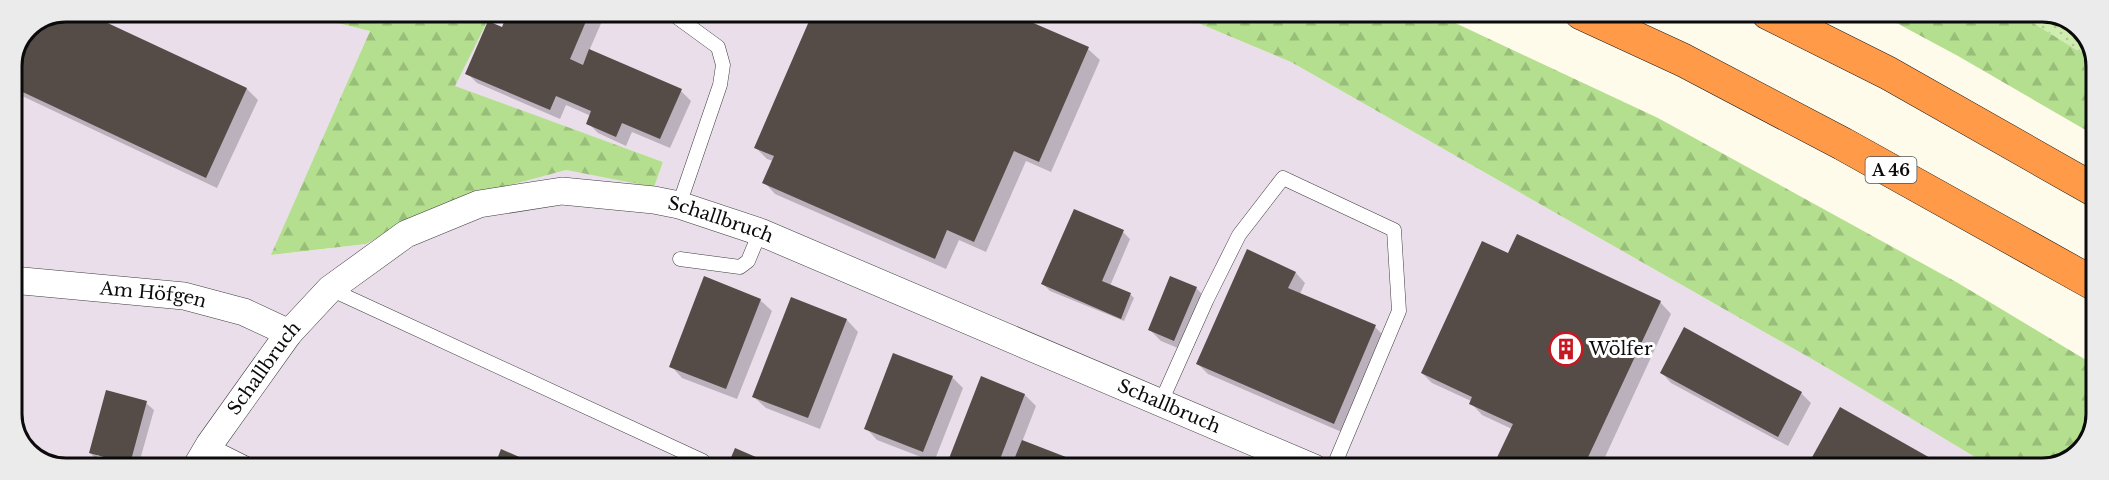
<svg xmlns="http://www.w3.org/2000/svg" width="2109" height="480" viewBox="0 0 2109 480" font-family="'Libre Baskerville',serif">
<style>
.industrial{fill:#eadeeb}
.grass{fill:url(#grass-dots)}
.forest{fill:url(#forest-firs)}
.shadow{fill:#0003}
.building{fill:#554c47}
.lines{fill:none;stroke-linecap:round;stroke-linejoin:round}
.service-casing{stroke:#3e3e3e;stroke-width:15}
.minor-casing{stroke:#3e3e3e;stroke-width:28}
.motorway-casing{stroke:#1c1c1c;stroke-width:34}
.service{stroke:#fff;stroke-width:14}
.minor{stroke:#fff;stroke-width:27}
.motorway{stroke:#ff9a48;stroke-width:33}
.labels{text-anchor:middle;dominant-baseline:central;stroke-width:6;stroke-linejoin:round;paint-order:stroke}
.shield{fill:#fff;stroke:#545454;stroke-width:1.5}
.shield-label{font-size:16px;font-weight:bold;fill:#0b0b0b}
.street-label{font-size:18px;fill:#0b0b0b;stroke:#fff}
.poi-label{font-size:18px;fill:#0b0b0b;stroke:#fff;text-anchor:start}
.rim{fill:none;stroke:#0b0b0b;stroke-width:3}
</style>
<defs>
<pattern id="grass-dots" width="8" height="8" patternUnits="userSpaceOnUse" patternTransform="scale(1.5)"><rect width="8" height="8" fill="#d0edb0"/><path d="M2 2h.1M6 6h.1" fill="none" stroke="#b1ca96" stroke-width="1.8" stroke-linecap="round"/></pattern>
<pattern id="forest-firs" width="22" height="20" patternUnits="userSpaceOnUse" patternTransform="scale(1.5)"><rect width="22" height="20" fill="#b3df8e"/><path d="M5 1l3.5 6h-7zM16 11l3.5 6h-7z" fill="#99be79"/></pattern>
</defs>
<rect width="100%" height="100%" fill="#fffbea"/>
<path class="industrial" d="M66,12H292L370,31L272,255L366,244L420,214L470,196L566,170L654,186L663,162L454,86L492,12L1174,13L1291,62L1824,366L1993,468L55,467L26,450L12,421V66L28,28Z"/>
<path class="grass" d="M2017,13H2054L2083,30L2090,44L2080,52Z"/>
<path class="forest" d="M292,12H492L455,86L663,162L654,187L566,170L470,196L420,214L366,244L271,255L370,31Z
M1174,13H1434L1658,118L1958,283L2096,366V425L2078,455L2043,468H1993L1824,366L1291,62Z
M1878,13H2017L2080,52L2090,44L2097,59L2096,136L1958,56Z"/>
<path class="shadow" d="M66,12H81L247,89L258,100L217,188L20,95L12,88V76Z
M510,12H606L589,51L681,91L691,101L670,148L632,132L626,146L598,133L588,123L591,116L566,105L560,119L477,83L467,73L508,32Z
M814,12L1006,13L1088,49L1100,60L1051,172L1026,161L986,252L959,240L946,269L775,194L764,182L773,161L767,159L755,147Z
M1123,232L1130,239L1110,286L1131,295L1134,298L1124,321L1050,291L1043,284Z
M1509,255L1660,302L1671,314L1600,468H1494L1512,429L1482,415L1471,403V401L1432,383L1422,373Z
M1296,273L1305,283L1300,294L1375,327L1385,337L1344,433L1208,374L1198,364Z
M1196,288L1207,299L1185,351L1161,341L1150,330Z
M792,299L847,320L858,332L820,429L766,408L754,397Z
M760,300L772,311L737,399L682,378L671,366Z
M12,344L15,347L12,377Z
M1662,373L1801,393L1811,403L1788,446L1671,383Z
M952,377L963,388L934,462L877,440L866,428Z
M982,378L1025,395L1036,406L1022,442L1070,461L1077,467H956L950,461Z
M146,403L154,410L138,467V465L97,454V457L134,467H123L97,460L90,453Z"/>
<path class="building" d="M66,12H84L247,88L206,178L12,87V72L34,25Z
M508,12H590L570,59L583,65L589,49L682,89L660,139L622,123L616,137L586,124L591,111L556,96L550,110L465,74L488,21L502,27Z
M813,12L1010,13L1089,47L1039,162L1014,151L974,242L947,230L935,259L762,183L774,156L754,148Z
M1074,209L1124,230L1102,281L1131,293L1121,319L1041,284Z
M1517,234L1661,301L1583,468H1492L1513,424L1469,404L1472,397L1421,373L1482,241L1508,253Z
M1247,249L1296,272L1288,288L1376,325L1334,424L1196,364Z
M704,276L761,299L726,389L669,367Z
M1170,276L1197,287L1174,341L1148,330Z
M791,297L847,319L808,418L752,397Z
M1684,327L1802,392L1778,437L1660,373Z
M893,353L953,376L923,452L864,429Z
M981,376L1025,394L997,467H964L948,461Z
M106,390L147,401L130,464L89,453Z
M1840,407L1948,468H1806Z
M1022,440L1071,459L1067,467H1011Z
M735,448L779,467H727Z
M501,449L542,467H494Z"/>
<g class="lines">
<g class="service-casing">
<path id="service" d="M670,12L718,47L723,65L720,85L679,205
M680,259L740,267L748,261L760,232
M330,289L703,461
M1161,402L1207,299L1239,235L1283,178L1394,230L1399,311L1333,468
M209,445L253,467"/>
</g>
<g class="minor-casing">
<g id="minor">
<path id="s1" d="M12,280L184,296L244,312L289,333"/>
<path id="s2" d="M196,467L209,445L289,333L330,289L406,234L479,204L562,191L654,200L679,205L760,232L1314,468"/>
</g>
</g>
<g class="motorway-casing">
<path id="motorway" d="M1581,13L1683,60L1843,144L2096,285
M1768,13L1888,73L2096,191"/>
</g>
<use href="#service" class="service"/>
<use href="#minor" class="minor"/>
<use href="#motorway" class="motorway"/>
</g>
<defs>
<g id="building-ring" transform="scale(1.725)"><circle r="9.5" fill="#fff" stroke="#c61822" stroke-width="1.5"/><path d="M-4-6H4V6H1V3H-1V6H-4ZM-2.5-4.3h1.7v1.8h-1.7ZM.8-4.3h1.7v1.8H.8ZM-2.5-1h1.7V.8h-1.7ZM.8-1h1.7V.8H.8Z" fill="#c61822"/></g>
</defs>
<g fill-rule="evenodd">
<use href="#building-ring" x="1566" y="349"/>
</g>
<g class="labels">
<rect class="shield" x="1865.5" y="157" width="51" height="26" rx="4.5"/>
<g class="shield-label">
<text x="1891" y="170">A 46</text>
</g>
<g class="street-label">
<text stroke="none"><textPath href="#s2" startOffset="642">Schallbruch</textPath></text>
<text stroke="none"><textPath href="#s1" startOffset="142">Am Höfgen</textPath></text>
<text stroke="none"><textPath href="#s2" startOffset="120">Schallbruch</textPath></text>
<text stroke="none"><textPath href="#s2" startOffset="1128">Schallbruch</textPath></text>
</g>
<g class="poi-label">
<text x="1589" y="349">Wölfer</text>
</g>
</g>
<path d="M0 0H2109V480H0ZM66 22H2042A44 44 0 0 1 2086 66V414A44 44 0 0 1 2042 458H66A44 44 0 0 1 22 414V66A44 44 0 0 1 66 22Z" fill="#ebebeb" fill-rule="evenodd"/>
<path class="rim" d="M66 22H2042A44 44 0 0 1 2086 66V414A44 44 0 0 1 2042 458H66A44 44 0 0 1 22 414V66A44 44 0 0 1 66 22Z"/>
</svg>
